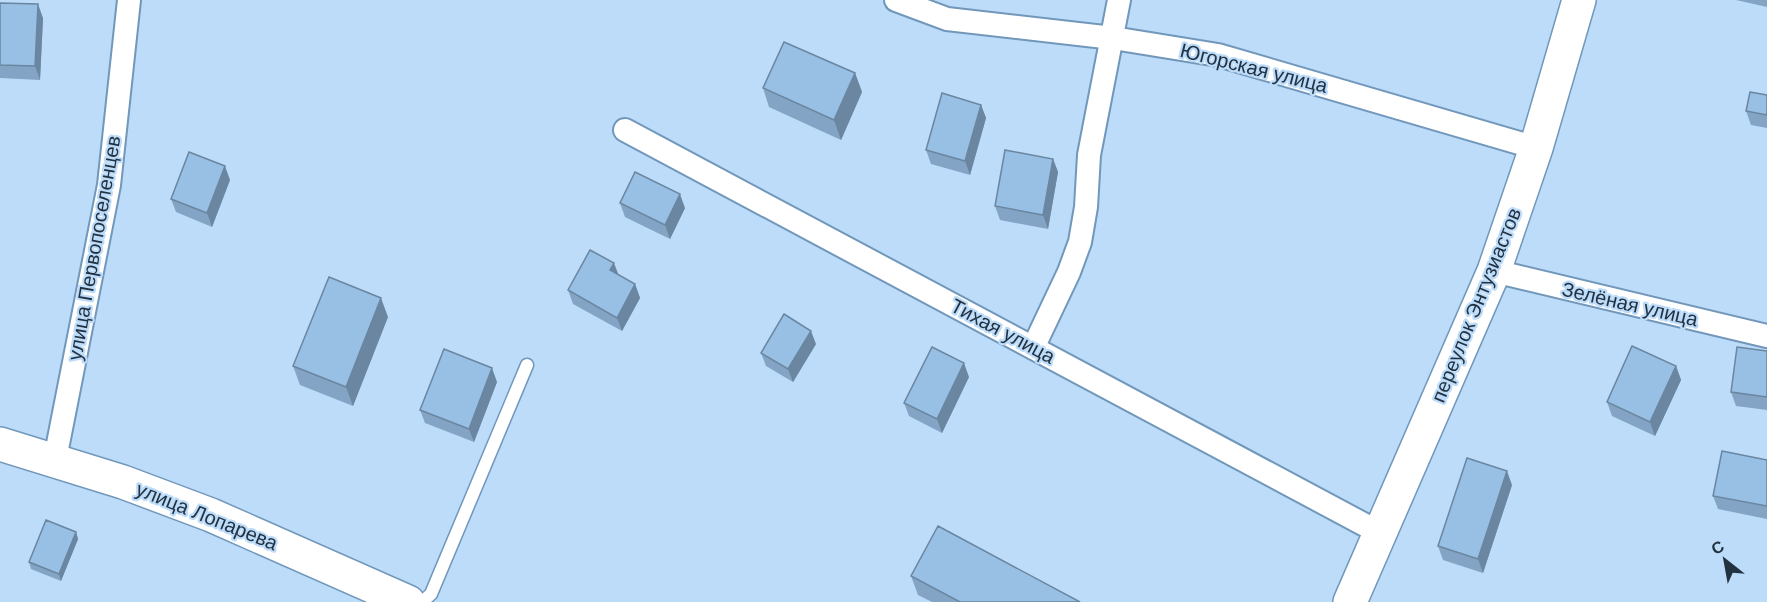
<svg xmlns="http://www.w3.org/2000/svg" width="1767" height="602" viewBox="0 0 1767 602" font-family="Helvetica,sans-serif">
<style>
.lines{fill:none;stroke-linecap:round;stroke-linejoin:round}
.lane-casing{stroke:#7197ba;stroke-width:15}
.street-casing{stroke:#7197ba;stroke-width:26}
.secondary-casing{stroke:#7197ba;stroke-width:36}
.lane{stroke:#fff;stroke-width:12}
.street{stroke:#fff;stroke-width:22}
.secondary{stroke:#fff;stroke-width:33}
.wall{fill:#83a4c4}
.shaded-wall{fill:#6a86a0}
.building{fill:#98bfe4;stroke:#6a86a0;stroke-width:1.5}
.labels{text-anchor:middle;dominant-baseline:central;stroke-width:4.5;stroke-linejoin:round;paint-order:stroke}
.street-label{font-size:20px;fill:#233241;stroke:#bcdcfa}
</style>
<rect width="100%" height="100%" fill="#bcdcfa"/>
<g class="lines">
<g class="lane-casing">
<path id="lane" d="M422,602L431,594L527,365"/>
</g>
<g class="street-casing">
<path id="street" d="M896,0L947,19L1113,38L1218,55L1536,148
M625,130L1380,533
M1494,271L1767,336
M1033,348L1069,272L1080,242L1086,207L1089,155L1119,0
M55,459L109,185L129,0"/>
</g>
<g class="secondary-casing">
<path id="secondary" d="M0,444L123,482L211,515L408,602
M1350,602L1494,271L1536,148L1579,0"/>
</g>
<use href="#lane" class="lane"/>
<use href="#street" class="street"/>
<use href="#secondary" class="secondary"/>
</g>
<path class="wall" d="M1736,0H1767V7Z
M0,3L43,18L40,80L0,78Z
M855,73L862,92L841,140L769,107L763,88Z
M1767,95V128L1751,125L1746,111Z
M981,105L986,118L970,175L931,164L926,150Z
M1053,159L1058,172L1048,229L1000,220L995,206Z
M230,180L212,227L176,212L171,199Z
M620,203L685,208L670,239L625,217Z
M619,275L635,284L640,298L622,331L573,304L568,290Z
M388,317L353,406L300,385L293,366Z
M816,344L793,382L766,366L761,353Z
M1767,351V410L1736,406L1731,392Z
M1676,366L1681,380L1655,436L1612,416L1607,402Z
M969,377L942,433L909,416L904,403Z
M497,382L474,442L425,423L420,410Z
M1767,460V519L1718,509L1713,496Z
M1512,485L1483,573L1443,560L1438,546Z
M76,532L78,539L61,581L31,569L29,562Z
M911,576L1080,602H932L918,595Z"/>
<path class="shaded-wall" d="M38,4L43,18L40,80L35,66Z
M855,73L862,92L841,140L834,120Z
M981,105L986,118L970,175L965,161Z
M1053,159L1058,172L1048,229L1043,215Z
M225,166L230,180L212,227L207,213Z
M680,194L685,208L670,239L665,225Z
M614,263L619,276L610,270Z
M635,284L640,298L622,331L617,318Z
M381,298L388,317L353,406L346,387Z
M811,331L816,344L793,382L788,369Z
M964,363L969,377L942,433L937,419Z
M1676,366L1681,380L1655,436L1650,422Z
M492,368L497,382L474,442L469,429Z
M1507,471L1512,485L1483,573L1478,559Z
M76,532L78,539L61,581L59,574Z"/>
<path class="building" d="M0,3L38,4L35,66L0,65Z
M784,42L855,73L834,120L763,88Z
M1750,92L1767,95V115L1746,111Z
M942,93L981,105L965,161L926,150Z
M1005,150L1053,159L1043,215L995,206Z
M189,152L225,166L207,213L171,199Z
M635,172L680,194L665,225L620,203Z
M590,250L614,263L610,270L635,284L617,318L568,290Z
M329,277L381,298L346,387L293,366Z
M784,314L811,331L788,369L761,353Z
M1632,346L1676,366L1650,422L1607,402Z
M932,347L964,363L937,419L904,403Z
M1737,347L1767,351V397L1731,392Z
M444,349L492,368L469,429L420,410Z
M1722,451L1767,460V506L1713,496Z
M1467,458L1507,471L1478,559L1438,546Z
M46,520L76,532L59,574L29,562Z
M938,526L1080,602H960L911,576Z"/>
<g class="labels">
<g class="street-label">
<text transform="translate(1254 68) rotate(14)">Югорская улица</text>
<text transform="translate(94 248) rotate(-80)">улица Первопоселенцев</text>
<text transform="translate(1630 304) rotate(13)">Зелёная улица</text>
<text transform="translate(1476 305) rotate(-68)">переулок Энтузиастов</text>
<text transform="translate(1003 331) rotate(28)">Тихая улица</text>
<text transform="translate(207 516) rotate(22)">улица Лопарева</text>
</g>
</g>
<g transform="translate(1725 560) rotate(329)" stroke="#bcdcfa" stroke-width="4.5" paint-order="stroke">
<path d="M0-4.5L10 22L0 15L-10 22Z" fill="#233241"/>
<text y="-9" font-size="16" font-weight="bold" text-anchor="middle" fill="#233241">С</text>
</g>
</svg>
